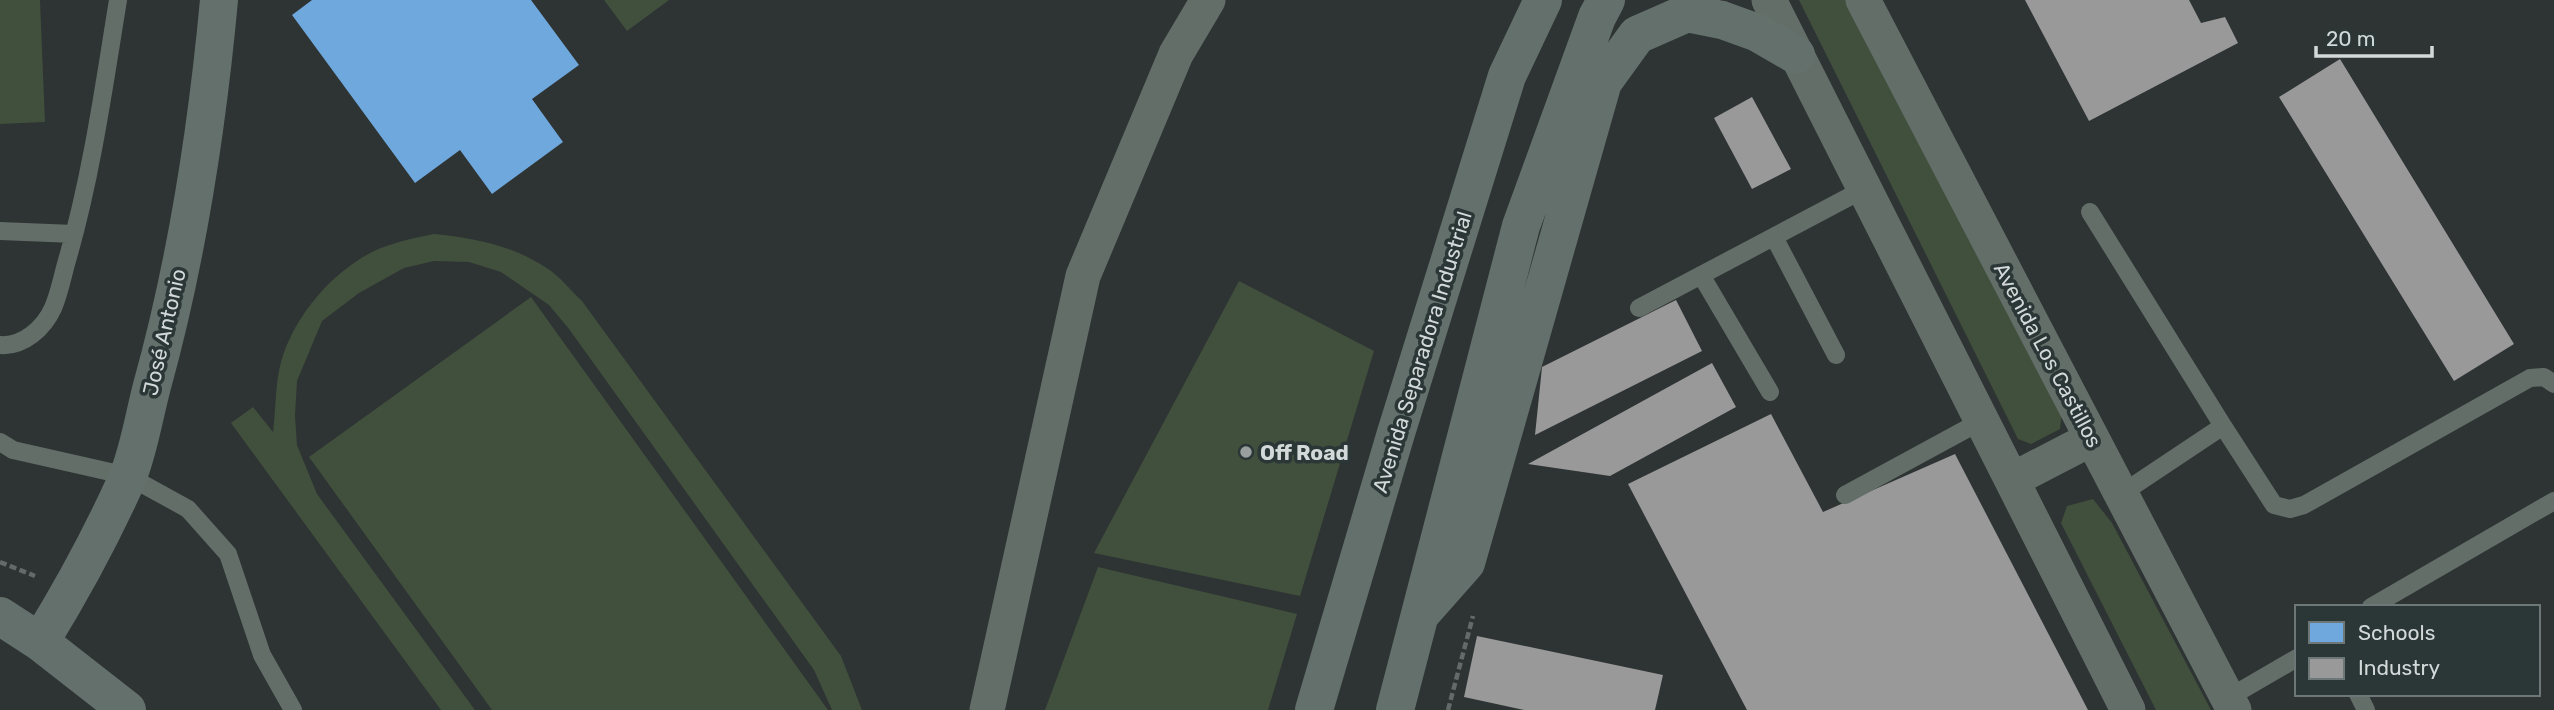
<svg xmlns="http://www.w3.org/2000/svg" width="2554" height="710" viewBox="0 0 2554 710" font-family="Rubik,sans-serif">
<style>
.green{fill:#414f3d}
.schools{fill:#6fa8dc}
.industry{fill:#999}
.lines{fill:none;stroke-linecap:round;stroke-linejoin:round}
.path{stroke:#646a69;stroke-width:4.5;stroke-dasharray:7 3.5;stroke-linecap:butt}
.lane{stroke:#636e69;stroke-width:18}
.street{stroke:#636e69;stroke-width:35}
.secondary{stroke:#64706b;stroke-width:38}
.poi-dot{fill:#999f9f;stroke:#2b3636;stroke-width:2.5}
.labels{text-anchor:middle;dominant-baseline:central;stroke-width:7;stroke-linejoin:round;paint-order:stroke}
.street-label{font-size:21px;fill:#d3d9d9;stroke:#2b3636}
.poi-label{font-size:21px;font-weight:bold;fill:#d3d9d9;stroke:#2b3636;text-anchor:start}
</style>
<rect width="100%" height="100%" fill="#2e3333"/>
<path class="green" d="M0,0H40L45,122L0,124Z
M604,0H669L627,31Z
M1799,0H1846L2062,412L2060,429L2031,444L2018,439Z
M434,234C474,238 511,245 545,267C559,275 570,290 582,301L841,656L862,710H832L814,670L569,329L549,305L501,272L469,262L434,261L404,268L359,293L322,321L297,381L295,416L297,445L317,494L475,710H441L231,423L253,407L273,432C276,409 275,384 281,362C293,320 325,280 363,257C384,244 410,239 434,234Z
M1239,281L1374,351L1300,596L1094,553Z
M531,297L828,710H492L309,457Z
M2093,499L2112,523L2211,710H2156L2061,523L2067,506Z
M1098,567L1297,614L1268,710H1045Z"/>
<path class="schools" d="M312,0H531L579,65L532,99L563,142L492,194L460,150L415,183L292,15Z"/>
<path class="industry" d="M2025,0H2189L2201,23L2225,17L2238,43L2089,121Z
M2340,59L2514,344L2454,381L2279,97Z
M1752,97L1791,169L1752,189L1714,118Z
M1676,300L1702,351L1535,435L1542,367Z
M1712,363L1736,407L1610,476L1528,464Z
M1771,414L1823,512L1955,454L2088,710H1747L1628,484Z
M1477,636L1663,675L1655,710H1524L1464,697Z"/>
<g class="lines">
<path class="path" d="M0,562L35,576
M1448,710L1473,616"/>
<path class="lane" d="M2090,212L2223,426
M0,231L74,234
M1774,237L1836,355
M1701,275L1770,392
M1639,308L1864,189
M0,345C23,347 44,328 53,308C60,292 63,273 68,257C92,173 104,86 118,0
M0,442L13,450L128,476L188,509L228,554L262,655L293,710
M2121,494L2223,426L2274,505L2290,509L2304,505L2530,378L2544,377L2554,384
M1845,495L1983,420
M2371,607L2554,501
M2358,694L2366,710
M2228,698L2297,658"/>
<path class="street" d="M1769,0L2128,710
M1863,0L2234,710
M2012,480L2091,439
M987,710L1083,276L1176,54L1208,0"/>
<path class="secondary" d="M1420,615L1466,563L1603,82L1637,35L1687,13L1722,20L1758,33L1796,55
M0,616L40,642L127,710
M40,642C72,590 102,535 127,479C139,450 144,416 152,386C187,260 207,130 219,0
M1314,710L1396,433L1507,76L1543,0
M1395,710L1521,226L1597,17L1606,0"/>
</g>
<circle class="poi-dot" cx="1246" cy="452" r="7"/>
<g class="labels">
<g class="street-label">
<text transform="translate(164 332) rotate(-77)">José Antonio</text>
<text transform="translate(1422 352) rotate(-73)">Avenida Separadora Industrial</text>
<text transform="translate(2048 355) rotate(62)">Avenida Los Castillos</text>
</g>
<g class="poi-label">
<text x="1260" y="452">Off Road</text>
</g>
</g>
<rect x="2295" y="605" width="245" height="91" fill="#2b3636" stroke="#6e7777" stroke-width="2"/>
<rect x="2309" y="622" width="35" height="21" fill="#6fa8dc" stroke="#6e7777" stroke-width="2"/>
<text x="2358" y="640" font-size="21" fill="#d3d9d9">Schools</text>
<rect x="2309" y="658" width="35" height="21" fill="#999999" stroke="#6e7777" stroke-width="2"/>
<text x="2358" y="675" font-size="21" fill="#d3d9d9">Industry</text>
<path d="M2316 46v10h116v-10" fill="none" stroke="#d3d9d9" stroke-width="3.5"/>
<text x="2326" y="46" font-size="21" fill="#d3d9d9" stroke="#2b3636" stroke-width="5" paint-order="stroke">20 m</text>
</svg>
